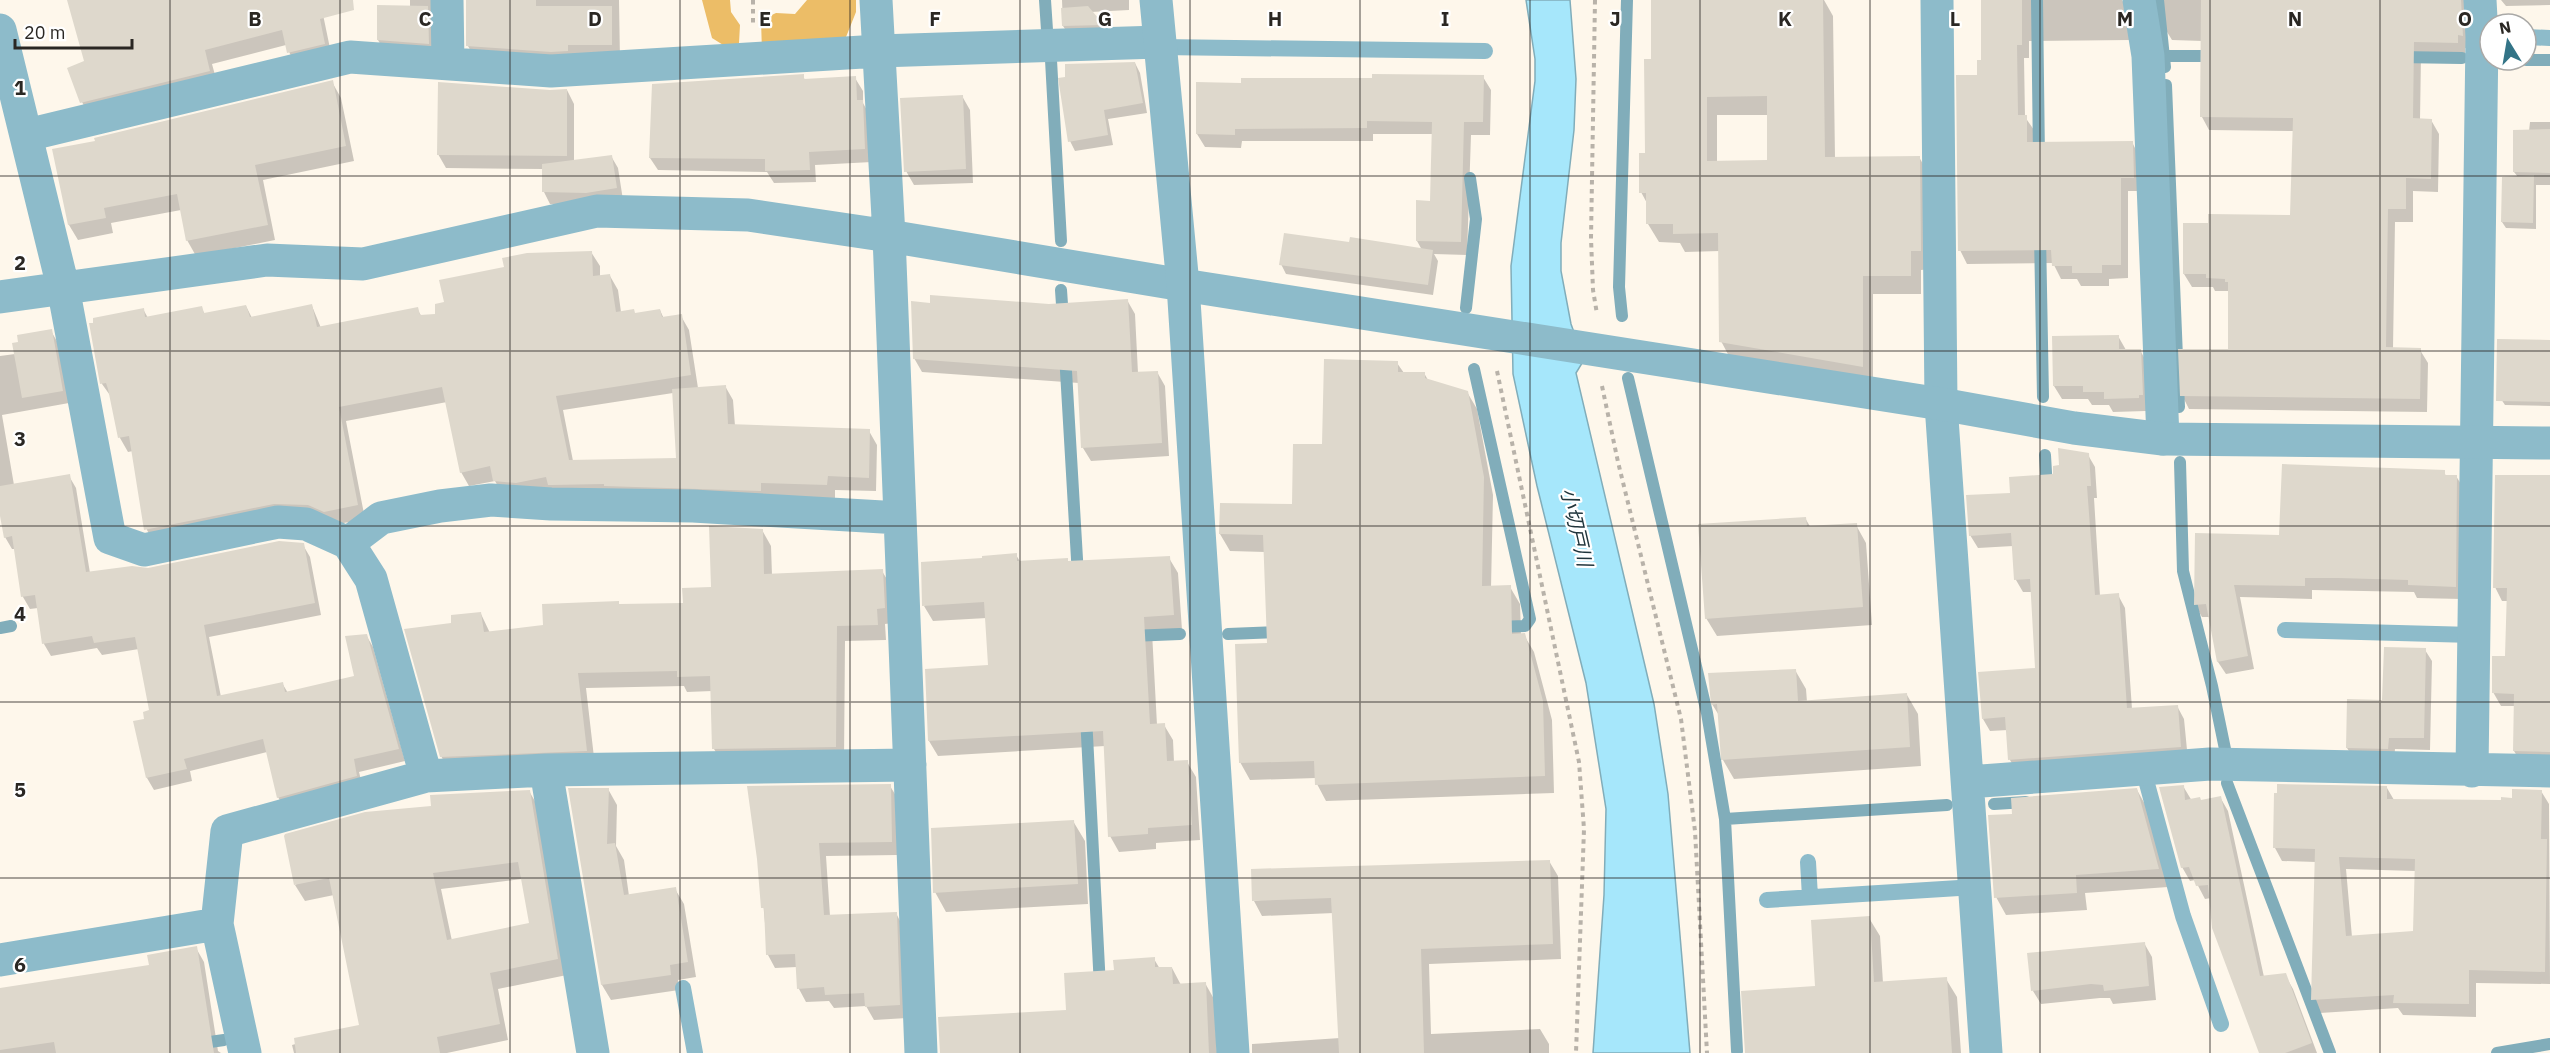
<svg xmlns="http://www.w3.org/2000/svg" width="2550" height="1053" viewBox="0 0 2550 1053" font-family="'IBM Plex Sans','Noto Sans JP',sans-serif">
<style>
.forest{fill:#ecbd67}
.water{fill:#a6e7fb;stroke:#81adba;stroke-width:1.5}
.shadow{fill:#0003;fill-rule:evenodd}
.lines{fill:none;stroke-linecap:round;stroke-linejoin:round}
.stream{stroke:#81adba;stroke-width:12}
.building{fill:#ded8cc;fill-rule:evenodd}
.path{stroke:#b8b2a9;stroke-width:4;stroke-dasharray:4.5 4.5;stroke-linecap:butt}
.service{stroke:#8dbbca;stroke-width:16}
.minor{stroke:#8dbbca;stroke-width:33}
.tertiary{stroke:#8dbbca;stroke-width:33}
.grid{fill:none;stroke:#2a2723;stroke-width:1.5;stroke-opacity:0.55}
.labels{text-anchor:middle;dominant-baseline:central;stroke-width:4.5;stroke-linejoin:round;paint-order:stroke}
.water-label{font-size:20px;font-style:italic;fill:#20353c;stroke:#fff}
.grid-label{font-size:20px;text-anchor:middle;font-weight:bold;fill:#2a2723;stroke:#fff;stroke-width:4.5;stroke-linejoin:round;paint-order:stroke}
</style>
<rect width="100%" height="100%" fill="#fef7eb"/>
<path class="forest" d="M702,0H730L731,12L740,25L739,43L728,48L712,38Z
M807,0H856V12L844,42L762,52L761,20L776,13L795,14Z"/>
<path class="water" d="M1526,0H1570L1576,79L1574,130L1561,243V271L1571,324L1584,360L1576,373L1654,704L1668,794L1690,1053H1593L1604,895L1606,809L1586,683L1537,486L1513,374L1511,266L1535,81V59Z"/>
<path class="shadow" d="M69,0H320L332,58L296,67L286,45L212,64L218,86L90,117L82,102L85,62Z
M410,0H446L437,59L387,56L378,40L410,7Z
M467,0H619L620,60L477,62L468,46Z
M1062,0H1129V10L1091,12L1106,31L1067,32L1063,26Z
M1652,0H1824L1833,16L1835,158L1919,157L1930,176L1931,269L1921,270V294H1873V384L1731,360L1721,341L1720,251L1685,252L1680,243L1659,242L1648,224V205L1641,192L1647,155L1653,60ZM1717,115H1768V162H1717Z
M1982,0H2122L2128,11L2131,40L2029,41V58H2024L2025,117L2034,130V144L2132,142L2139,156L2141,191H2128V278L2109,279V286H2081L2077,279H2061L2053,263L1967,264L1960,250L1979,76L1983,61Z
M2159,0H2475L2470,49L2465,48V56L2421,55L2420,120H2431L2439,134L2438,192L2413,191V222H2395L2393,349L2420,350L2428,363L2427,412L2189,409L2182,395L2230,351L2229,291H2215L2213,287H2192L2184,274L2210,225L2292,216L2294,131L2209,130L2202,117L2203,41L2172,40L2164,27Z
M2501,0H2550V5L2506,6Z
M1135,63L1140,73L1147,113L1108,119L1113,145L1075,151L1070,141Z
M803,76L805,80L855,78L863,91V103L869,114L872,162L815,165L816,182L774,183L767,172L658,170L650,158Z
M1483,77L1491,90L1490,135H1471L1467,255L1434,254L1438,261L1433,295L1286,274L1281,264L1350,244L1422,250L1417,241L1418,202H1431L1434,134H1373V141H1242L1241,148L1205,147L1197,134L1242,84Z
M332,82L341,98L354,161L263,180L275,240L196,256L187,240L181,210L111,223L113,233L78,240L69,225L54,151L97,142Z
M567,90L574,104V161L611,156L618,168L623,200L593,205L550,204L544,192V169L446,168L438,154L550,91Z
M962,96L970,110L973,183L914,185L906,171Z
M2530,122H2550V185H2536V229L2506,228L2502,222L2518,177L2514,172L2529,131Z
M591,252L600,266V277L610,276L618,290L621,312L635,314L660,310L664,319L681,316L689,330L698,388L725,386L733,400L735,426L869,431L877,445L876,491L835,490V499L503,495L495,481L469,486L461,472L447,402L346,421L365,519L333,525L155,544L147,530L133,451L128,452L120,438L112,398L102,384L91,325L143,309L148,318L201,308L205,314L246,306L252,318L312,306L321,328L417,309L422,317L437,315ZM673,393L678,459L573,461L563,410Z
M1127,300L1135,314L1138,373L1157,372L1165,386L1169,456L1091,461L1083,448L1079,383L922,372L914,358L1049,305Z
M51,331L58,343L69,403L2,415L14,485L69,476L76,488L90,573L148,570L303,545L310,557L321,615L209,637L221,697L282,683L288,693L356,677L366,635L373,647L405,761L359,772L363,788L285,809L278,797L267,752L190,771L192,781L154,790L147,778L146,720L151,711L139,649L102,655L97,648L51,656L44,644L38,608L30,609L23,597L15,549H12L5,537L0,510V356L15,354Z
M2118,336L2126,350H2140L2147,363L2146,411L2113,412L2109,405H2092L2088,399H2062L2054,386Z
M2550,341V406L2505,405L2497,393Z
M1397,363L1404,373H1424L1428,380L1467,392L1477,409L1493,495L1491,588L1510,587L1520,604L1521,635H1524L1534,652L1552,720L1554,793L1326,801L1317,784L1316,778L1250,780L1240,762L1268,644L1265,552L1230,551L1220,534L1293,505L1324,446Z
M2088,455L2095,467L2097,498H2094L2100,596L2118,595L2125,608L2132,709L2177,706L2184,719L2188,760L2017,772L2010,760L2008,730L1990,731L1983,719L2036,669L2032,592H2023L2016,580L2013,546L1978,548L1970,535L2012,494L2055,475Z
M2444,472L2446,476H2456L2464,489L2462,599L2417,598L2414,592L2312,590V599L2240,597L2254,669L2226,674L2218,662L2210,617H2202L2195,605L2281,536Z
M2550,488V765L2522,764L2514,751L2515,706H2501L2493,692L2506,658L2508,601H2502L2495,587Z
M1805,518L1811,528L1856,525L1866,543L1872,625L1717,636L1706,618Z
M762,530L771,546L772,575L882,571L891,586L893,623L885,624L886,640L845,641L844,762L723,764L714,749L712,691L687,692L684,686L586,688L595,766L450,772L441,756L453,624L481,614L490,633L545,627L620,606L684,604L713,589Z
M1016,555L1021,563L1169,558L1178,573L1182,630L1152,632L1157,725H1164L1173,740L1174,762H1187L1196,777L1200,840L1156,843V849L1119,852L1110,836L1105,746L938,756L929,741L990,667L987,618L933,621L924,606L983,560Z
M2425,650L2432,661L2430,750L2395,749L2394,760L2354,759L2347,748Z
M1795,670L1806,689L1807,702L1907,695L1918,714L1921,766L1734,779L1723,760L1720,717L1712,704Z
M890,786L898,799V855L826,856L830,916L896,913L903,927L907,1018L874,1020L866,1006L834,1008L829,1001L806,1002L799,989L797,967L775,968L768,955L759,859Z
M2183,786L2192,801L2201,802L2220,797L2228,811L2264,977L2285,975L2293,989L2317,1053H2260L2211,898L2205,899L2195,880L2190,881L2182,867Z
M2387,788L2394,800L2503,802L2541,791L2549,804L2550,984L2476,983V1017L2403,1015L2398,1008L2320,1013L2313,1000L2316,862L2282,861L2275,848ZM2346,869L2416,871L2414,932L2352,937Z
M608,789L617,805L616,846L624,860L629,896L675,889L684,904L696,977L678,980L679,990L611,1000L602,985L570,790Z
M2137,790L2147,808L2168,887L2085,893L2087,910L2006,915L1996,897L2014,815Z
M529,791L539,808L567,975L498,989L508,1040L447,1053H294L292,1045L361,1026L334,895L305,901L295,885L433,807ZM522,879L531,924L452,941L441,889Z
M1073,821L1085,841L1088,904L946,912L935,892Z
M1549,861L1558,876L1561,959L1429,964L1431,1034L1540,1029L1549,1044V1053H1252V1044L1340,1038L1334,913L1262,916L1254,901Z
M1869,918L1880,936L1883,983L1946,979L1957,997L1961,1053H1747L1817,987Z
M2144,943L2152,957L2156,1000L2113,1004L2110,998H2100L2041,1004L2033,991L2029,955Z
M196,948L204,962L218,1051L221,1053H0V990L151,967Z
M1154,959L1160,969L1172,968L1181,985L1205,983L1214,999L1217,1053H940V1018L1068,1011L1115,971Z"/>
<g class="lines">
<path class="stream" d="M1045,0L1047,30
M2037,0L2039,158
M2158,0L2165,67
M2164,56H2215
M2398,57L2462,58
M1051,60L1061,241
M2526,60H2550
M2166,85L2179,407
M2040,235L2043,397
M1061,290L1063,319
M1466,308L1476,219L1470,178
M1622,316L1619,287L1627,0
M1065,354L1078,576
M1474,369L1530,619L1525,626L1497,627
M1628,378L1707,713L1725,819L1737,1051
M2045,455L2047,490
M2180,462L2183,571L2212,686L2225,749
M0,628L11,626
M1228,634L1281,632
M1130,636L1180,634
M1086,716L1100,987
M2227,783L2330,1053
M1994,804L2026,802
M1725,819L1947,805
M196,1044L224,1040
M2497,1053L2550,1044"/>
</g>
<path class="building" d="M67,0H353L354,10L320,19L325,44L287,53L282,30L205,50L210,71L80,103L67,68L84,61Z
M466,0H536V6H612V45H568V51L551,52L466,46Z
M1651,0H1823L1825,157L1920,156L1921,251H1911V276H1863V367L1719,342L1718,233L1673,234V224H1646V193H1639V153H1645L1644,59H1651ZM1767,96V160L1707,161V97Z
M1981,0H2022V45H2017L2018,115H2027V142L2133,141L2134,178H2121V265H2102V273H2072V266H2052L2051,250L1958,251L1956,75H1977V60H1981Z
M2201,0H2461L2463,36L2458,35V43L2414,42L2413,118L2432,119L2431,179L2406,178V209H2388L2386,347L2421,348L2420,399L2180,396L2178,349H2228V282H2225V279L2206,278V274H2183V223H2208V214L2290,215L2293,118L2200,117Z
M377,5L428,6L429,44L377,40Z
M1088,6L1104,25L1062,26L1061,8Z
M1135,62L1143,103L1104,110L1108,135L1068,142L1058,78L1065,77V64Z
M804,74V79L856,76L857,100H863L865,149L809,152L810,170L765,171V159L649,158L652,84Z
M1372,74L1484,75L1483,122H1464L1461,242L1416,241V200L1430,201L1432,122L1367,121V128L1235,129V135L1196,134V82L1241,83V78H1372Z
M333,80L346,146L255,165L268,225L186,241L177,194L104,208L106,218L68,225L52,149L95,141L94,138Z
M438,82L550,90L567,89V156L437,155Z
M963,95L966,169L904,172L900,98Z
M2550,129V173L2513,172V130Z
M612,155L617,188L586,193L542,192V164Z
M2534,175L2533,223L2501,222L2502,177Z
M1284,233L1349,242L1350,237L1433,250L1428,285L1279,265Z
M592,251L593,276L610,274L616,312L634,309L635,313L660,309L662,317L682,314L691,375L556,396L569,460L676,458L672,389L726,385L728,424L870,429L869,478L828,476L827,485L761,483V491L604,486V484L552,485H548L546,477L516,483L493,481L490,466L460,473L442,387L339,407L358,505L324,512L308,505L274,504L144,530L129,436L118,438L108,389L106,383L100,384L89,323H93V318L144,308L145,317L202,306L204,313L246,305L250,317L312,304L317,327L418,307L420,315L435,314V304L444,302L439,280L504,267L502,258L527,253Z
M930,295L1049,304L1128,299L1132,372L1158,371L1162,443L1081,448L1077,371L913,359L911,301L930,303Z
M52,329L63,391L22,398L12,343L18,342L17,335Z
M2119,335V349H2141L2143,395H2139V398L2104,399V392H2083V386H2053L2052,336Z
M2497,339L2550,340V402L2496,401Z
M1324,359L1398,361V372H1425V378L1468,391L1484,477L1482,586L1511,585L1512,634L1525,633L1543,701L1545,776L1315,785L1314,761L1239,763L1235,644L1267,643L1263,535L1219,534L1220,503L1292,504L1293,444H1322Z
M2058,448L2089,453L2091,486H2087L2095,595L2119,593L2127,708L2178,705L2181,747L2008,760L2005,717L1982,719L1978,672L2035,668L2030,579L2014,580L2011,533L1969,536L1966,495L2010,493L2009,477L2053,474V466L2059,465Z
M2282,464L2445,470V475H2457L2456,587L2408,585V580L2338,578H2305V586L2234,585L2248,656L2217,662L2206,604L2194,605L2195,533L2279,535Z
M70,474L86,572L132,566L148,568L279,541L304,543L315,603L204,625L217,696L283,682L285,692L354,676L345,636L367,634L399,749L354,759L357,776L277,798L263,739L184,759L187,769L146,778L133,721L144,719L143,712L149,710L135,637L94,643L92,636L42,644L35,595L21,597L12,536L4,538L0,516V486Z
M2495,475H2550V752L2513,751L2514,694L2492,693V656H2505L2507,588H2493Z
M1806,517L1807,526L1857,523L1863,607L1705,619L1698,524Z
M709,526L763,529L764,574L883,569L885,608L877,609L878,625L837,626L836,747L712,749L710,676L677,677V671L578,673L587,751L440,757L404,629L451,623V615L481,612L484,632L543,625L542,604L619,601V604L683,603L682,588L711,587Z
M1017,553V561L1068,558V561L1170,556L1174,615L1144,617L1150,724L1165,723L1167,761L1188,760L1192,825L1148,828V834L1108,837L1103,731L928,741L925,669L988,665L984,602L922,606L921,562L982,558V556Z
M2384,647L2426,648L2424,738H2389L2388,749L2346,748L2347,699L2382,700Z
M1796,669L1798,701L1907,693L1910,747L1721,760L1717,704L1711,705L1708,673Z
M891,784L892,842L819,843L824,915L897,912L900,1005L865,1007L864,993L825,995L824,987L797,989L795,954L766,955L764,908H761L757,859L747,786Z
M2277,784L2387,786V799L2501,800V797L2512,798V789L2542,790L2541,839H2547L2545,972L2469,970V1004L2393,1003L2394,995L2311,1000L2315,849L2273,848L2274,793H2277ZM2339,857L2415,859L2413,931L2346,936Z
M2184,785L2185,800L2200,797L2201,800L2221,796L2260,976L2286,973L2312,1043L2285,1053H2259L2212,928L2208,885L2196,886L2189,867L2181,868L2159,787Z
M568,788H609L607,844L615,843L624,895L676,887L688,962L670,965L671,975L601,985Z
M2137,788L2159,869L2076,875L2077,893L1994,898L1988,815L2012,814L2011,798Z
M530,790L558,959L490,973L500,1024L437,1037L440,1053H296L294,1038L359,1025L329,878L294,885L284,836L285,834L365,812L431,806L430,795ZM518,862L529,923L447,940L433,873Z
M1074,820L1078,884L933,893L931,828Z
M1550,860L1553,944L1421,949L1424,1053H1339L1331,898L1252,901L1251,869Z
M1870,916L1874,982L1947,977L1952,1053H1745L1741,991L1815,986L1811,920Z
M2145,942L2149,986L2104,991L2103,985L2091,984L2031,991L2027,953Z
M197,946L214,1053H56L54,1042L0,1050V988L149,965L147,955Z
M1155,957V967H1172L1173,984L1206,982L1209,1053H940L938,1017L1066,1010L1064,973L1114,970L1113,960Z"/>
<g class="lines">
<path class="path" d="M753,0V23
M1595,0L1591,238L1593,290L1597,314
M1497,371L1579,762L1584,829L1576,1053
M1602,386L1618,462L1681,719L1695,831L1707,1053"/>
<path class="service" d="M2526,37L2550,38
M1160,47L1485,51
M2285,630L2473,635
M2143,769L2183,916L2221,1024
M1808,862L1810,897
M1767,900L1975,887
M683,988L695,1053"/>
<path class="minor" d="M447,0L448,63
M876,0L889,236L921,1053
M1937,0L1941,404L1986,1053
M2139,0L2148,56L2163,439
M0,30L63,287L110,538L144,550L278,522L306,524L348,543L371,579L426,776
M27,135L350,57L551,71L879,51L1159,42
M0,297L267,260L363,264L597,211L748,215L889,236L1183,285
M348,543L381,518L440,506L491,500L551,504L693,506L900,518
M546,770L593,1053
M2472,771L2482,37L2480,0
M1968,782L2210,764L2550,771
M0,960L217,924
M245,1053L217,924L227,831L426,776L546,770L910,765"/>
<path class="tertiary" d="M1156,0L1183,285L1233,1053
M1183,285L1941,404L2074,428L2163,439L2550,443"/>
</g>
<path class="grid" d="M170,0V1053M340,0V1053M510,0V1053M680,0V1053M850,0V1053M1020,0V1053M1190,0V1053M1360,0V1053M1530,0V1053M1700,0V1053M1870,0V1053M2040,0V1053M2210,0V1053M2380,0V1053M0,176H2550M0,351H2550M0,526H2550M0,702H2550M0,878H2550"/>
<g class="labels">
<g class="water-label">
<text transform="translate(1577 527) rotate(77)">小切戸川</text>
</g>
</g>
<g class="grid-label">
<text x="255" y="26">B</text>
<text x="425" y="26">C</text>
<text x="595" y="26">D</text>
<text x="765" y="26">E</text>
<text x="935" y="26">F</text>
<text x="1105" y="26">G</text>
<text x="1275" y="26">H</text>
<text x="1445" y="26">I</text>
<text x="1615" y="26">J</text>
<text x="1785" y="26">K</text>
<text x="1955" y="26">L</text>
<text x="2125" y="26">M</text>
<text x="2295" y="26">N</text>
<text x="2465" y="26">O</text>
<text x="20" y="95">1</text>
<text x="20" y="270">2</text>
<text x="20" y="446">3</text>
<text x="20" y="621">4</text>
<text x="20" y="797">5</text>
<text x="20" y="972">6</text>
</g>
<g transform="translate(2508 42) rotate(349)"><circle r="28" fill="#ffffff" stroke="#aaa9a7" stroke-width="1.5"/>
<path d="M0-4.5L10 22L0 15L-10 22Z" fill="#337487"/>
<text y="-9" font-size="16" font-weight="bold" text-anchor="middle" fill="#2a2723">N</text>
</g>
<path d="M15 39v9h117v-9" fill="none" stroke="#2a2723" stroke-width="3"/>
<text x="24" y="39" font-size="18" fill="#2a2723" stroke="#ffffff" stroke-width="4.5" paint-order="stroke">20 m</text>
</svg>
